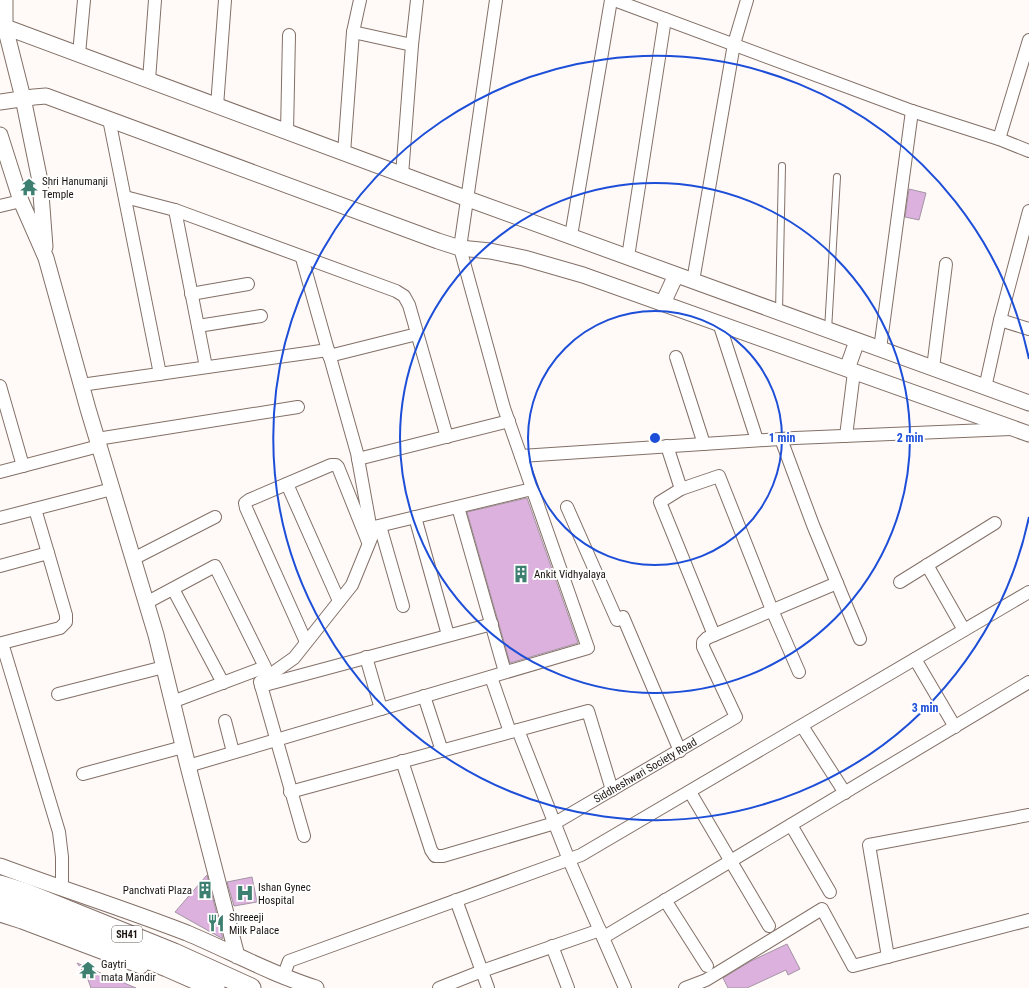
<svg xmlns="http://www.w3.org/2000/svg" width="1029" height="988" viewBox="0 0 1029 988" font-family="'Roboto Condensed',sans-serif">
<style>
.building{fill:#dcb1dd;stroke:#a495a4}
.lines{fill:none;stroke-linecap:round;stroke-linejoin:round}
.service-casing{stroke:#837067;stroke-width:8}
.minor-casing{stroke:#837067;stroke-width:14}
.tertiary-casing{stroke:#837067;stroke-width:17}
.primary-casing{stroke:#837067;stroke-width:21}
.service{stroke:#fff;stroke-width:6}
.minor{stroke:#fff;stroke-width:12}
.tertiary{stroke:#fff;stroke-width:15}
.primary{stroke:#fff;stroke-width:19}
.ring{fill:none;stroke:#1d4ed8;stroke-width:2}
.labels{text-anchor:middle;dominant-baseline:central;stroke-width:4;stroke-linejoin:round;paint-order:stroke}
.shield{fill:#fff;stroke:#5f5a58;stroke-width:1}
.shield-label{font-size:10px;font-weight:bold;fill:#1b1310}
.poi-label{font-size:11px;fill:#1b1310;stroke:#fff;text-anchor:start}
.street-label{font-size:11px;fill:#1b1310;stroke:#fff}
.centre{fill:#1d4ed8;stroke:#fff;stroke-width:2}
.ring-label{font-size:12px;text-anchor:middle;font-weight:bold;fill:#1d4ed8;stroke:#fff;stroke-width:4;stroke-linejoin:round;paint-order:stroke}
</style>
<rect width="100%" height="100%" fill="#fffaf8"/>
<path class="building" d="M909,189L926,193L919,220L905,217Z
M527,498L578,643L510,663L467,512Z
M207,875L223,939L175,912Z
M252,877L257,902L234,906L227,882Z
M787,944L800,969L788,975L786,970L747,988H728L723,978L751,961Z
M77,963L136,988H91L87,977Z"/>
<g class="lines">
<g class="service-casing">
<path id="service" d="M779,312L782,166
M828,330L837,177"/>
</g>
<g class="minor-casing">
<g id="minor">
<path d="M614,0L912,111L999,139L1029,151"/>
<path d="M353,32L412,45"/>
<path d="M79,54L84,0"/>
<path d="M149,80L155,0"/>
<path d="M217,106L225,0"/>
<path d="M109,119L160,374"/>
<path d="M287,132L289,35"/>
<path d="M999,139L1029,40"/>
<path d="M344,153L353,32L360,0"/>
<path d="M402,175L412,45L417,0"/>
<path d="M125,197L175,210L206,367"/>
<path d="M0,206L21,201"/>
<path d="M175,210L396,291L404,296L409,305L447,437"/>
<path d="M571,236L611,0"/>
<path d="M628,257L665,19"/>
<path d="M302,258L357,453L372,536L352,585L294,658L260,682L304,836"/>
<path d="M693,281L734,44L747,0"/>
<path d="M191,294L248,284"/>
<path d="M1000,320L1029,329"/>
<path d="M719,323L757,440"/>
<path d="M198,326L261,316"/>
<path d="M880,349L912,111"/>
<path d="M329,356L417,334"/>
<path d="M676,357L704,444"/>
<path d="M933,368L946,264"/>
<path d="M81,385L328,350"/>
<path d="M0,386L23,466"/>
<path d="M985,388L1000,320L1029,211"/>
<path d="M846,436L854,372"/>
<path d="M97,439L298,407"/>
<path d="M781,439L813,525L860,639"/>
<path d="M667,446L681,489L719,476L772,610L799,672"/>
<path d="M521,456L795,438L1011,429"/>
<path d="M358,459L509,421"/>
<path d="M0,472L99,446"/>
<path d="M287,484L339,601"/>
<path d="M681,489L660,502L714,635"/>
<path d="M458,507L505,672"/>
<path d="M567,507L617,620L623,617L680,751"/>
<path d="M35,509L48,553"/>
<path d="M415,517L448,635"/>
<path d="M0,518L112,489"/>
<path d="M380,526L403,606"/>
<path d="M370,528L532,489"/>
<path d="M133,559L215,517"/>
<path d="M927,565L964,630"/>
<path d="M0,566L48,553L66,615V622L60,628L2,643L59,832L62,857V888"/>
<path d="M900,582L995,523"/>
<path d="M173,589L223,683"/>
<path d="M146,603L215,566L265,667L172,702"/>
<path d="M306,642L246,508L245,503L249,500L331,465H336L338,467L368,542"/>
<path d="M366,657L381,709"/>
<path d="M915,659L955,727"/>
<path d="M491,677L510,732"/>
<path d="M261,686L492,624"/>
<path d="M58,694L164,667"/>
<path d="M424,696L442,751"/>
<path d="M225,721L233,752"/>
<path d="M802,726L845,793"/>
<path d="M518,730L569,860L625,988"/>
<path id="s1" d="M402,761L431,850L435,856H443L555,823L736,717L703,647V642L707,638L837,583"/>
<path d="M188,766L588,648L504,408L460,248L496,0"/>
<path d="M83,774L183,747"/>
<path d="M290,792L588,711L612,790"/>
<path d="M690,792L769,926"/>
<path d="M791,825L830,892"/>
<path d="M456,900L488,988"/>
<path d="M665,900L707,966"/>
<path d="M604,937L1029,682"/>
<path d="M552,946L568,988"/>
<path d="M888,957L869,845L1029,815"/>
<path d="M283,977L289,961L581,855L1029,592"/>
<path d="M439,988L482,971L600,930"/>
<path d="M685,988L706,980L822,909L853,966L1029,920"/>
</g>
</g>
<g class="tertiary-casing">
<path id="tertiary" d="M5,0V27L23,98L40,181L45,247
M0,25L468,199L1029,403
M0,102L34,97L46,96L438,241L460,248L490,251L524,258L583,275L1029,434
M0,135L21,201L46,258L88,409L156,635L188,766L237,956
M663,303L676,275
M847,369L857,341
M0,866C62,889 125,909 187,933C230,951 271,974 316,988
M0,914L22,921L141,966"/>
</g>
<g class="primary-casing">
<path id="primary" d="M0,885L23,892L174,953L251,988
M0,902L24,909L167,967L215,988"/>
</g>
<use href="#service" class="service"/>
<use href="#minor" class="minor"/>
<use href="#tertiary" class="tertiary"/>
<use href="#primary" class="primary"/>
</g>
<g class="ring">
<circle cx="655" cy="438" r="127"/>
<circle cx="655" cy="438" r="255"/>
<path d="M1029 517A382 382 0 1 1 1029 359"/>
</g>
<defs>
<g id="temple-bare" transform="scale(1.38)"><path d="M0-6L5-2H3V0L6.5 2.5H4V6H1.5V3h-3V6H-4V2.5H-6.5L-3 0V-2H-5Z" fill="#3d7f70" stroke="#fff" stroke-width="2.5" paint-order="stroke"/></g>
<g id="building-bare" transform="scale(1.38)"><path d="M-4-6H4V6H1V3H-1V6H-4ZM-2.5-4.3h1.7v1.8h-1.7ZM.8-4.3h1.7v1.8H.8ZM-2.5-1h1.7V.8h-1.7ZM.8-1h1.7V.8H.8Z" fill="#3d7f70" stroke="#fff" stroke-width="2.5" paint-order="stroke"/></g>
<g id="hospital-bare" transform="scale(1.38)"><path d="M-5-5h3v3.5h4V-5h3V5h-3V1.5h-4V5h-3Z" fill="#3d7f70" stroke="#fff" stroke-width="2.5" paint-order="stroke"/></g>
<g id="restaurant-bare" transform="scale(1.38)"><path d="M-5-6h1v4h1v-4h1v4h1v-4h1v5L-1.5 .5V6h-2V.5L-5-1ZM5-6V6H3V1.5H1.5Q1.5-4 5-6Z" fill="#3d7f70" stroke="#fff" stroke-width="2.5" paint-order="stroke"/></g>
</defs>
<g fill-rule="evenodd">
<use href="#temple-bare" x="29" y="187"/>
<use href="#building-bare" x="521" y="574"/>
<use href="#building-bare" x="205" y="890"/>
<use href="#hospital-bare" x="245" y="893"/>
<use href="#restaurant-bare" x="216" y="923"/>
<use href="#temple-bare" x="88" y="970"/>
</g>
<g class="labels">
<rect class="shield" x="112" y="926" width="30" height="16" rx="3"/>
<g class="shield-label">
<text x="127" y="934">SH41</text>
</g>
<g class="poi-label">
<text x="42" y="181">Shri Hanumanji<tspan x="42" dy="13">Temple</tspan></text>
<text x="534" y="574">Ankit Vidhyalaya</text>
<text x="258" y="887">Ishan Gynec<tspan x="258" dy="13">Hospital</tspan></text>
<text x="192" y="890" text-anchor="end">Panchvati Plaza</text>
<text x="229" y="917">Shreeeji<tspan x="229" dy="13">Milk Palace</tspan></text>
<text x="101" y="964">Gaytri<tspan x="101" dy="13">mata Mandir</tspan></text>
</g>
<g class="street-label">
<text stroke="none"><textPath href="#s1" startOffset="330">Siddheshwari Society Road</textPath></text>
</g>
</g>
<circle cx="655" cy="438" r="6" class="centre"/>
<g class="ring-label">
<text x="782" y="442">1 min</text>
<text x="910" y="442">2 min</text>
<text x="925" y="712">3 min</text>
</g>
</svg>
